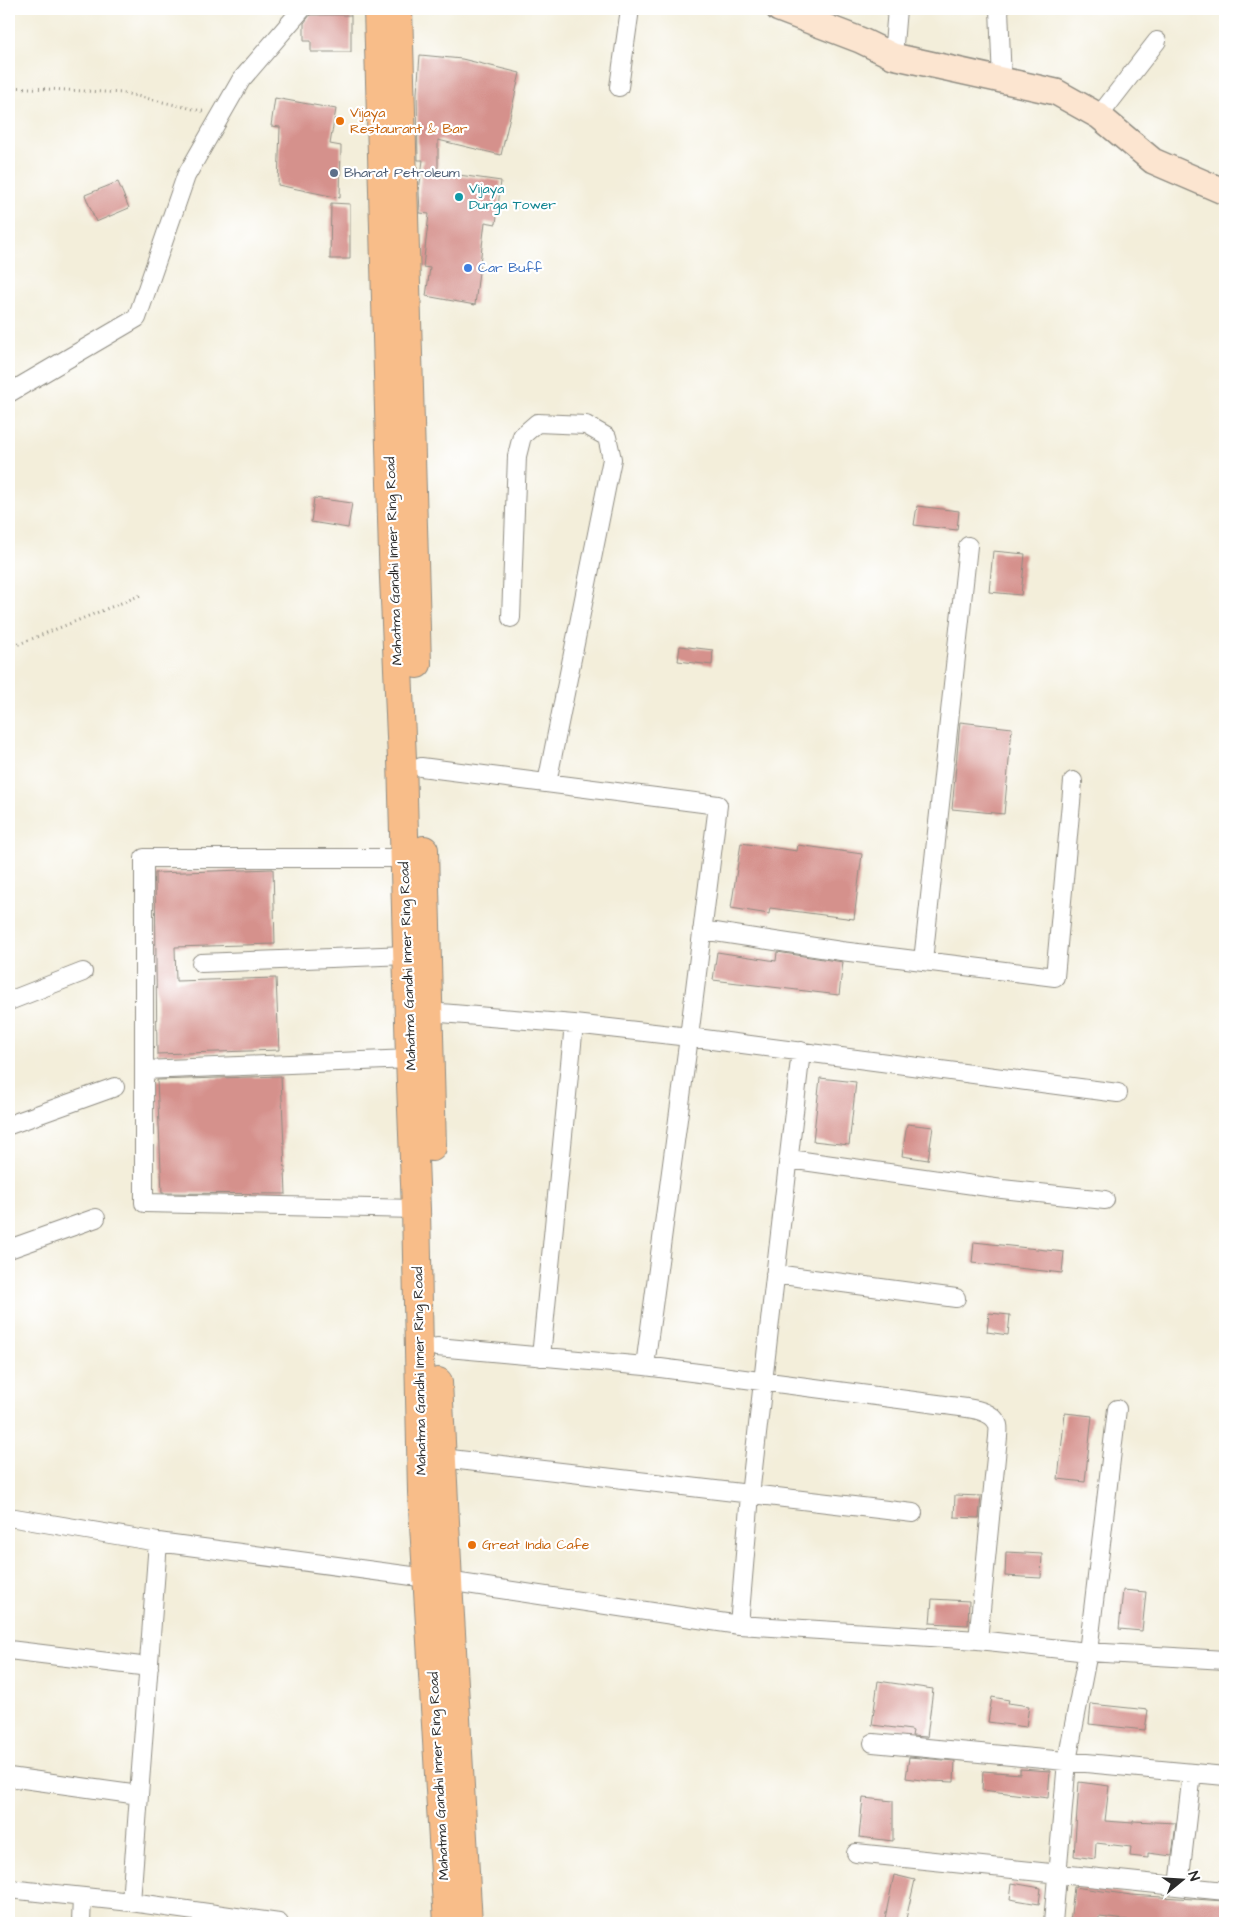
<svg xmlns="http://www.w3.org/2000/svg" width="1234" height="1932" viewBox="0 0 1234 1932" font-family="'Architects Daughter',sans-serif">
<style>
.building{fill:#d5918c}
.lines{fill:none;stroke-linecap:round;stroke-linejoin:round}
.minor-casing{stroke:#8f8c82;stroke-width:20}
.secondary-casing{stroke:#8f8c82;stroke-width:28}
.primary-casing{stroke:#8f8c82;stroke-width:30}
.path{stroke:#8f8c82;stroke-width:3;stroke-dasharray:1 4;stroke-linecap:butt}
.minor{stroke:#fff;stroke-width:18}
.secondary{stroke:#fce5d0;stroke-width:25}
.primary{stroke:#f8bd89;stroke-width:28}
.food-dot{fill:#e8710a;stroke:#fff;stroke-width:2}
.service-dot{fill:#5c6f8a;stroke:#fff;stroke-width:2}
.culture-dot{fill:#0f9aa8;stroke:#fff;stroke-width:2}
.shop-dot{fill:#3f7fe0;stroke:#fff;stroke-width:2}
.labels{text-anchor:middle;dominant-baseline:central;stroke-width:4.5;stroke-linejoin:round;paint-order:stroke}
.food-label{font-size:14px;fill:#c56008;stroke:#fff;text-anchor:start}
.service-label{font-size:14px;fill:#4e5e75;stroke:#fff;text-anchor:start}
.culture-label{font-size:14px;fill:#0d838f;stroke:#fff;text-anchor:start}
.shop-label{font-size:14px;fill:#366cbe;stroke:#fff;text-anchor:start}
.street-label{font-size:14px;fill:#2b2b2b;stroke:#fff}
</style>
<rect width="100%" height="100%" fill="#fff"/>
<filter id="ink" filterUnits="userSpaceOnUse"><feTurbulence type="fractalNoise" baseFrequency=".02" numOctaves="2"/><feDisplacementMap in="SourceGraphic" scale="10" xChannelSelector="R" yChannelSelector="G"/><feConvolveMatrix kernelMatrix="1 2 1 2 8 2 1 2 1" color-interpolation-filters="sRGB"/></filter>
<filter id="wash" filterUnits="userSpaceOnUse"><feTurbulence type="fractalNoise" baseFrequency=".0096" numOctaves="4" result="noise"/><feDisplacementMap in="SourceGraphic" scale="20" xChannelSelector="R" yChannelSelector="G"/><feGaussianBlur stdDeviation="1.12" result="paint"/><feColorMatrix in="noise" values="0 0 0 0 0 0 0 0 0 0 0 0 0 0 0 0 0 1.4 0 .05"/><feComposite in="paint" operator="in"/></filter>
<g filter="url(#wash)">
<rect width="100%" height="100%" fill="#f3eeda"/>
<g id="blocks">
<path class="building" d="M310,15H351V52H311V41H304V23Z
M420,55L462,59L520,73L501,155L438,140V172L501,181L496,224L485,222L475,305L426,296L430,268L423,267L429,214L420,213L419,191L423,160H418L417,93Z
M275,98L336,109L330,144L341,146L340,198L278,185L280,127L271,126Z
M118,182L129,208L96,222L85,195Z
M331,203L350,204V259H330Z
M314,498L352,503L348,528L311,522Z
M917,506L959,511L957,530L914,525Z
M993,551L1025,554L1021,595L989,592Z
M680,646L713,650L712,665L678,661Z
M960,722L1012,728L1004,814L952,809Z
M741,843L797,851L798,845L862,854L854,919L770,908L769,914L731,908Z
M273,869L275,944L175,947L176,981L276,978L279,1050L157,1054L155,873Z
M717,952L776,961L777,952L843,962L839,995L713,980Z
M281,1076L286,1194L162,1193L157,1080Z
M820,1078L856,1082L849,1145L813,1141Z
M907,1124L933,1127L928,1160L902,1156Z
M974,1242L1064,1252L1062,1273L972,1263Z
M989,1313L1010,1315L1008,1335L987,1332Z
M1065,1413L1092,1416L1085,1482L1058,1479Z
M955,1495L981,1496L979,1518L954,1517Z
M1006,1552L1042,1554L1041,1578L1005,1576Z
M1123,1590L1146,1592L1142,1631L1119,1629Z
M932,1599L969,1601L968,1625L930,1623Z
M878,1681L933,1689L927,1737L912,1736L913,1731L911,1730L872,1725Z
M992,1697L1009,1700L1008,1703L1029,1706L1026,1727L988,1722Z
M1091,1704L1148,1710L1145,1730L1089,1724Z
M909,1757L955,1761L954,1782L929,1781L906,1778Z
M1020,1769L1050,1771L1048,1798L982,1790L983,1771L1020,1774Z
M1079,1782L1109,1786L1105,1821L1133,1823V1821L1176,1823L1172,1856L1148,1853V1858L1130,1856L1131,1847L1096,1843L1095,1859L1074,1856Z
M863,1798L893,1801V1841L859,1837Z
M894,1875L915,1880L905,1923H884Z
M1012,1883L1041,1888L1039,1904L1010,1899Z
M1074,1887L1131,1895L1225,1901V1923H1128V1920L1099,1917V1923H1070Z"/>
</g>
</g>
<g filter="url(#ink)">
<use href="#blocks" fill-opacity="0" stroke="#8f8c82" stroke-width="1"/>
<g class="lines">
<g class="minor-casing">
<path id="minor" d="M999,9L1002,81
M893,56L897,9
M619,87L630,9
M1099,116L1157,41
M9,393L137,318L186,176L241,80L302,9
M511,618L517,456L522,436L537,423L586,425L607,437L612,459L547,783
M421,767L718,805L689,1037L574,1024L429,1012
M405,858H144V1203L416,1209
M702,930L841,951L923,961L968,546
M923,961L1055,977L1073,781
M201,963L407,955
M9,1001L83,972
M144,1070L410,1059
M9,1125L115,1087
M789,1159L1002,1189L1105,1200
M9,1249L96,1218
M775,1274L956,1298
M437,1347L645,1366
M541,1357L574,1024
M442,1458L913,1513
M9,1517L158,1542L427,1578L739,1625L978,1640L1088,1652L1225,1660
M739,1625L750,1495L801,1051
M978,1640L998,1437C998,1434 999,1429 998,1425C992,1407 960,1408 945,1405L645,1366L689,1037L1118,1093
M9,1650L149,1667
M873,1743L1225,1776
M9,1777L139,1795
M856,1853L1225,1891
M1179,1886L1192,1773
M9,1889L131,1902L158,1542
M131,1902L279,1923
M81,1923L82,1897
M1053,1923L1067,1761L1088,1652L1117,1409"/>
</g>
<g class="secondary-casing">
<path id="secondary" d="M779,9L860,40L893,56L1056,92L1099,116L1153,161L1225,192"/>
</g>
<g class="primary-casing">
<path id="primary" d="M378,9L393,555L402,759L410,1059L416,1209L422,1492L448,1923
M398,9L417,664
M424,850L432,1147
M438,1382L448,1582L468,1923"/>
</g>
<path class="path" d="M9,87L124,93L206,112
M9,648L141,595"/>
<use href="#minor" class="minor"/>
<use href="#secondary" class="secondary"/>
<use href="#primary" class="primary"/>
</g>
</g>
<g class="food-dot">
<circle cx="340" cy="121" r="5"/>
<circle cx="472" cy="1545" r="5"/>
</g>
<circle class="service-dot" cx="334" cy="173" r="5"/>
<circle class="culture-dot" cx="459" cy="197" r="5"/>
<circle class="shop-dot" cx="468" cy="268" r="5"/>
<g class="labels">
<g class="food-label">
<text x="350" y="113">Vijaya<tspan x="350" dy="16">Restaurant &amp; Bar</tspan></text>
<text x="482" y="1545">Great India Cafe</text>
</g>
<g class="service-label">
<text x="344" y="173">Bharat Petroleum</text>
</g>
<g class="culture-label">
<text x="469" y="189">Vijaya<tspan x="469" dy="16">Durga Tower</tspan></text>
</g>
<g class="shop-label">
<text x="478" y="268">Car Buff</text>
</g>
<g class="street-label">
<text transform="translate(394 561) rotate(-92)">Mahatma Gandhi Inner Ring Road</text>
<text transform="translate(408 966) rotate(-92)">Mahatma Gandhi Inner Ring Road</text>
<text transform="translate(420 1371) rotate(-91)">Mahatma Gandhi Inner Ring Road</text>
<text transform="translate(439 1776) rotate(-93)">Mahatma Gandhi Inner Ring Road</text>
</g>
</g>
<rect width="1234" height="1932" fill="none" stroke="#fff" stroke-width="30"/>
<g transform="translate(1182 1880) rotate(72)" stroke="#ffffff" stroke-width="4" paint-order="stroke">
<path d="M0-4L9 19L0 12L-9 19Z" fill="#2b2b2b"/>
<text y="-8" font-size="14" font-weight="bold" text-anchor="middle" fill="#2b2b2b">N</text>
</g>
</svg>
